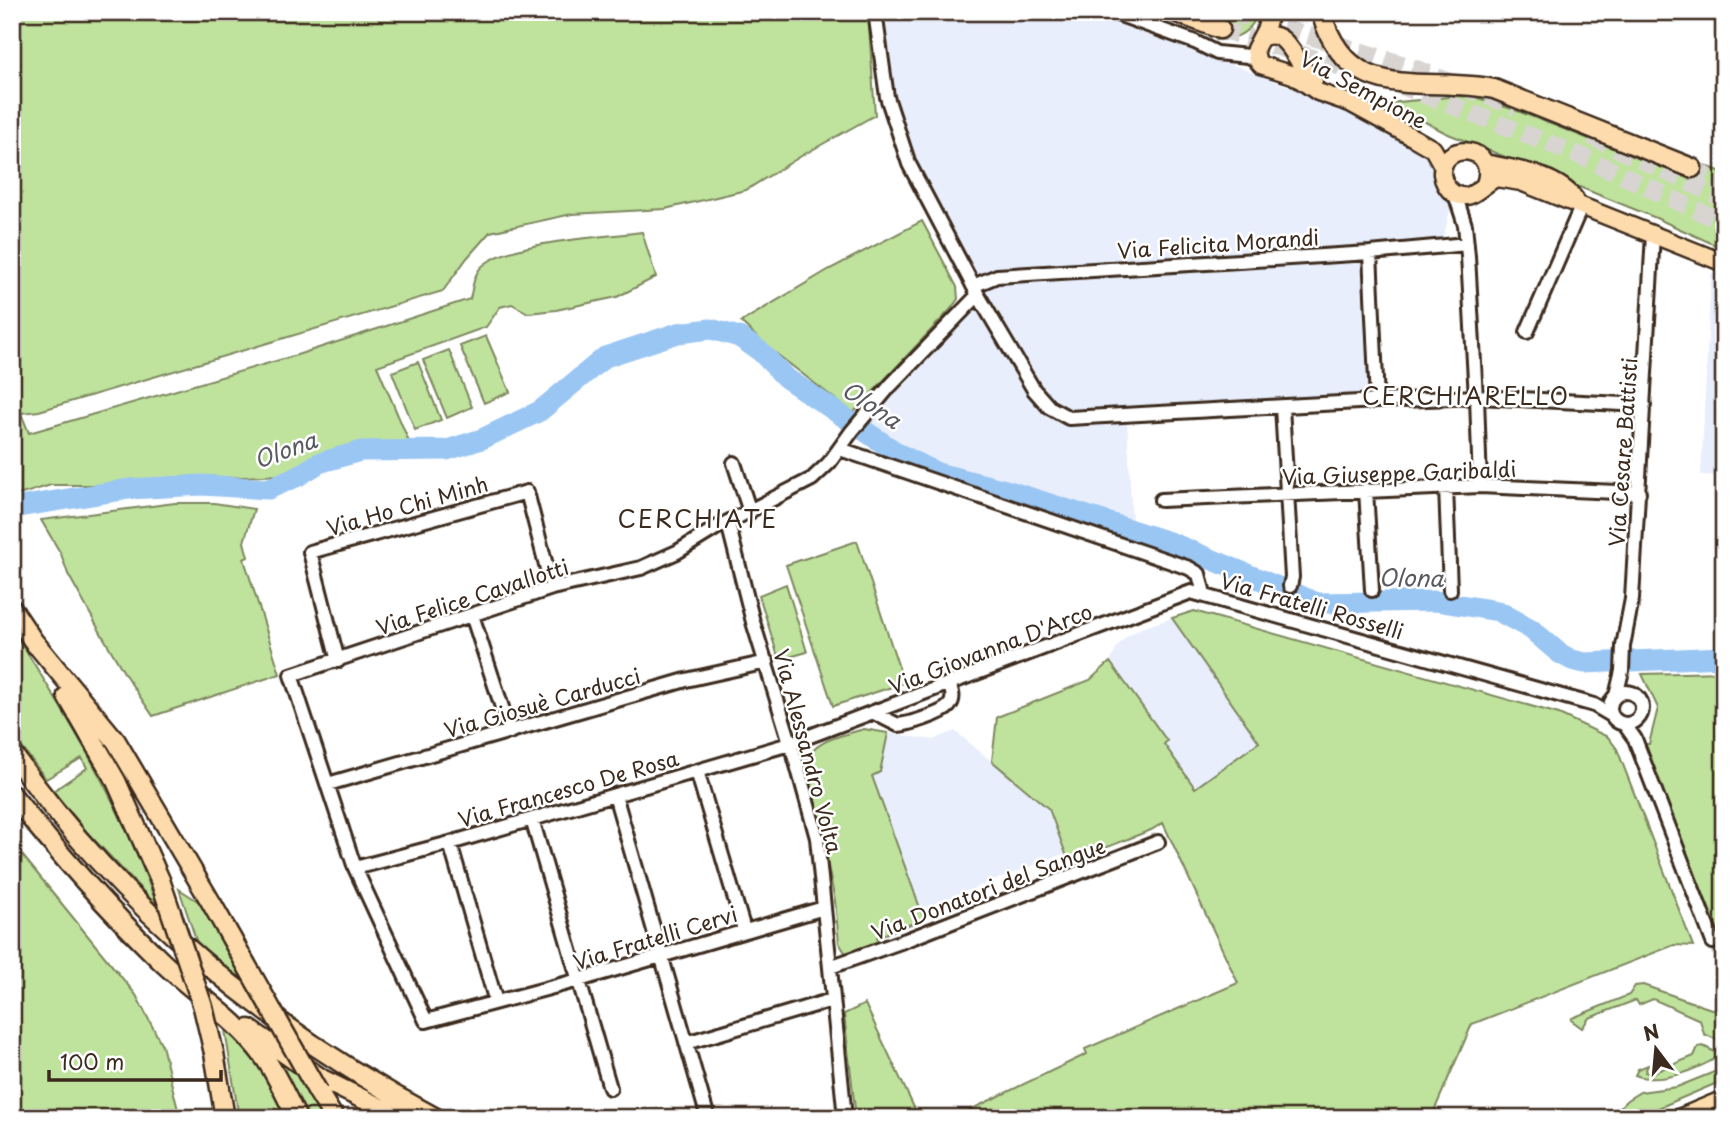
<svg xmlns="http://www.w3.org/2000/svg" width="1736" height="1130" viewBox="0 0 1736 1130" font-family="'Playpen Sans',sans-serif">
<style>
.built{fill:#e8eefc}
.green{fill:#bfe39d;stroke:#7d865e;stroke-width:2}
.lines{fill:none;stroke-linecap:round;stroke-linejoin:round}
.river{stroke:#9ac6f3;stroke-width:21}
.minor-tunnel{stroke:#d8d4d2;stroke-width:12;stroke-dasharray:12 6;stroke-linecap:butt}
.highway-tunnel{stroke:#d8d4d2;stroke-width:18;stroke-dasharray:18 9;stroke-linecap:butt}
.minor-casing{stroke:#3b2a1e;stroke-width:18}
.major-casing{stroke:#3b2a1e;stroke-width:21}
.highway-casing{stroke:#3b2a1e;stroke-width:23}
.minor{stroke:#fff;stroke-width:12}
.major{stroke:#fedbac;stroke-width:16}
.highway{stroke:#fedbac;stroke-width:18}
.highway-bridge-casing{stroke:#3b2a1e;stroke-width:23;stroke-linecap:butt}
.highway-bridge{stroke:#fedbac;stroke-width:18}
.labels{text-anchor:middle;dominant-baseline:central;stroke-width:5;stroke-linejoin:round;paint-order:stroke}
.street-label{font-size:21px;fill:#3b2a1e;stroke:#fff}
.neighbourhood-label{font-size:23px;letter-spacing:2px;fill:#3b2a1e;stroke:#fff}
.water-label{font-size:23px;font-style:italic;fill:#58595e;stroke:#fff}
.quarter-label{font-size:24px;letter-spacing:2px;fill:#3b2a1e;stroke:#fff}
</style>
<rect width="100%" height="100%" fill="#fff"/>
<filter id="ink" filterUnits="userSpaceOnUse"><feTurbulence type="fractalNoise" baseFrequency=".0143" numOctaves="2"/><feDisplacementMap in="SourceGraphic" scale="14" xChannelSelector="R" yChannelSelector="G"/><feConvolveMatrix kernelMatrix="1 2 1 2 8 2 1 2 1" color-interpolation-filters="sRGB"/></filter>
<g filter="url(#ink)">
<path class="built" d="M879,12H1098L1282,84L1340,103L1432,154L1452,202L1443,239L1304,255L1302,263L1370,261L1379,406L1127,419L1132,522L1075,507L930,461L867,421L986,296L946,217L943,216L934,199L906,140L900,116L893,103Z
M1711,273L1724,278V476L1701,475Z
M1172,618L1259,742L1195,788L1164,744L1167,741L1110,662L1117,647L1127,636L1141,628Z
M955,731L1049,809L1066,853L920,909L872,775L880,772L888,733L933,740Z"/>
<path class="green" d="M12,12H868L875,115L803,155L746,190L665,209L572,214L490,232L467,258L443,291L39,411L21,413L29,433L300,354L470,299C472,291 473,280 477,273C493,241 607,237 642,232L656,277L617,297L556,310L528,313L512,304L500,307L486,327L377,366L410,444L335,449L279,475L107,485H51L12,497Z
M1227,12H1258C1252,32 1236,40 1216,40Z
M1458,96L1478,98L1515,110L1691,179L1699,163L1724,173V249L1656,218L1446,133L1389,103Z
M922,221L957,287L958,299L950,310L853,413L765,345L741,322L828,270Z
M486,336L510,392L484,403L460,346Z
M449,350L472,407L447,418L423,360Z
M418,362L441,420L415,430L392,372Z
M175,503H214L254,509L244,542L248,557L244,559L280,674L153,716L126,676L98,628L68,574L61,554L41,520Z
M857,541L904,683L833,706L786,565Z
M786,584L807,652L779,660L759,595Z
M1194,611L1559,714L1608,737L1617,749L1693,946L1674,945L1472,1024L1431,1118H953L1087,1054L1085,1049L1238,983L1163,823L1151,830L1069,862L1049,809L992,761L997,717L1090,680L1110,662L1167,741L1164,744L1195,788L1259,742L1172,618Z
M12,629C69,718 122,806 157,906L87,832L53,791L87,768L82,758L46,779L12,734Z
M1724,672V945L1642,744H1649L1658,708L1642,674Z
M864,729L888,733L880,772L872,776L924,919L877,937L879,944L846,954L839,943L835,901L807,762C811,740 845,735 864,729Z
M14,845L136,995L162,1045L180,1118H12V846Z
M179,889L207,907L249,983L228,969L197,943Z
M1643,985L1714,1010L1724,1011V1043L1704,1034L1700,1020L1653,999L1639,1005L1636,1000L1589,1018L1582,1028L1571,1020L1572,1018L1629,995L1635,986Z
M865,1004L919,1118H856L844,1014Z
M224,1024L258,1058L291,1118H239Z
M1703,1046L1717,1053L1718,1057C1696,1070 1661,1085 1635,1075L1638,1069L1648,1065L1645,1072L1650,1074L1694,1056L1698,1047Z
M283,1061L301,1075L327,1118H303L279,1064Z
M1724,1068V1080L1635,1118H1609L1627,1100L1640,1092L1677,1087Z"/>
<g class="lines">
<path class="river" d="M12,508L129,489L202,485L268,489L298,476L319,463L361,451L447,450L482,439L540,411L605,357L678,333L711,329L739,337L760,351L786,378L899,454L937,473L1009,491L1172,543L1317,603L1436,601L1498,611L1531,629L1559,653L1572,660L1585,663L1724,657"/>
<path class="minor-tunnel" d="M1713,942L1724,967"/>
<path class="highway-tunnel" d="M1231,12L1408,66L1516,107
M1220,29L1364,74
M1397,84L1581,156L1724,223
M1591,136L1724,199
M1692,168L1724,186"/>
<g class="minor-casing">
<path id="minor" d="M1112,12L1195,42L1217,53L1248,56L1257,60
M1455,194L1465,225L1468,256L1476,398
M973,286L997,276L1370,253L1467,244
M978,295L1034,390L1049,407L1069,418L1377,401L1370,253
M1527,332L1581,207
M1477,397L1480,486
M1377,401L1477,397L1644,405
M1282,407L1292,577L1290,586
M840,449L1189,568L1199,574L1204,594
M734,463L750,512
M1446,487L1450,590
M1366,490L1372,590
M1161,500L1480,486L1639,493
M728,523L753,622L797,765L817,838L845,1118
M472,615L510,732
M338,661L310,552L527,492L552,588
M1610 708a16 16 0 1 1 32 0a16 16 0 1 1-32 0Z
M1616,696L1622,671L1623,646L1632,599L1653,234
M874,713L898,725C909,724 942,714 949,706C955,699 952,691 949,684
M1625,725L1635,739L1713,942
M697,771L744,930
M328,784L686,680L767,662
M615,795L708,1118
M532,819L610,1088
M450,843L496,1002
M355,868L450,843L786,745L1191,592L1594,705L1611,715
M824,908L579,980L426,1021L355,868L291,675L552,588L641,568L677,552L716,528L812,479L829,463L852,431L890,386L978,295L909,164L887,97L875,12
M830,967L906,940L1158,842
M686,1043L832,1000"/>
</g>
<g class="major-casing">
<path id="major" d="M1270,12L1266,28L1255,49L1257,60L1261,65L1293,75L1318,92L1350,103L1414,138L1433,149L1443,167
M1260,39C1287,22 1297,68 1314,81
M1485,163C1514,169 1556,174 1575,199
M1485,184C1499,145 1441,140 1442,174C1443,181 1447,189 1453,193C1471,204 1481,185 1496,178L1521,182L1724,263"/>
</g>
<g class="highway-casing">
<path id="highway" d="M1175,12L1220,29
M1321,12C1348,107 1422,75 1494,89L1692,168
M12,609L36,645
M31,638L116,741L212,904
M67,696L116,781L160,880
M12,753C119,907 271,1031 436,1118
M12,795C58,853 106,907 158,958C192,992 235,1017 264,1057C277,1075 286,1097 297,1118
M249,1029L322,1079L401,1118
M214,1053L225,1118
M318,1092L334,1118
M1681,1118L1724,1100"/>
</g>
<use href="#minor" class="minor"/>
<use href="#major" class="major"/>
<use href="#highway" class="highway"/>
<g class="highway-bridge-casing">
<path id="highway-bridge" d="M160,880L203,1007L214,1053
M212,904L318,1092"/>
</g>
<use href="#highway-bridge" class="highway-bridge"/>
</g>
</g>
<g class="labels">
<g class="street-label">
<text transform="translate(1364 89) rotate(28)">Via Sempione</text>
<text transform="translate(1218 243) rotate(-4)">Via Felicita Morandi</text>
<text transform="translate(1622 452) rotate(-86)">Via Cesare Battisti</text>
<text transform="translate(1399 472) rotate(-2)">Via Giuseppe Garibaldi</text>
<text transform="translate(407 505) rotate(-16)">Via Ho Chi Minh</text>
<text transform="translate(472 596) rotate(-18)">Via Felice Cavallotti</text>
<text transform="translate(1312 605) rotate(16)">Via Fratelli Rosselli</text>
<text transform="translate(990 648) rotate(-21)">Via Giovanna D'Arco</text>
<text transform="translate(542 702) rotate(-16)">Via Giosuè Carducci</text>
<text transform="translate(809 751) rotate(75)">Via Alessandro Volta</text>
<text transform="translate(568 788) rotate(-16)">Via Francesco De Rosa</text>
<text transform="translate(988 888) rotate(-21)">Via Donatori del Sangue</text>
<text transform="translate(655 937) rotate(-17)">Via Fratelli Cervi</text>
</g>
<g class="neighbourhood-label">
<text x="1466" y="395">CERCHIARELLO</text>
</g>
<g class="water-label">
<text transform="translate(872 404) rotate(34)">Olona</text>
<text transform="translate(285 449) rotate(-20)">Olona</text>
<text transform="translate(1411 577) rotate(1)">Olona</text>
</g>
<g class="quarter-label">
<text x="698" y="518">CERCHIATE</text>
</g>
</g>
<rect width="1736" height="1130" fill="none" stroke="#fff" stroke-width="42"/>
<rect x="21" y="21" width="1694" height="1088" fill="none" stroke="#3b2a1e" stroke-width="2.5" filter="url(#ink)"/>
<g transform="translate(1656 1049) rotate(344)" stroke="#ffffff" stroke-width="5" paint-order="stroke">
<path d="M0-5L12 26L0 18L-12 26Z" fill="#3b2a1e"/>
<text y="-10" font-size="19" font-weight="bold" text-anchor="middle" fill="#3b2a1e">N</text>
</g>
<path d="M49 1070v10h172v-10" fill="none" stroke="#3b2a1e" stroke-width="3.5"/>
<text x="60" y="1070" font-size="21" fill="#3b2a1e" stroke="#ffffff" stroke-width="5" paint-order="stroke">100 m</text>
</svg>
